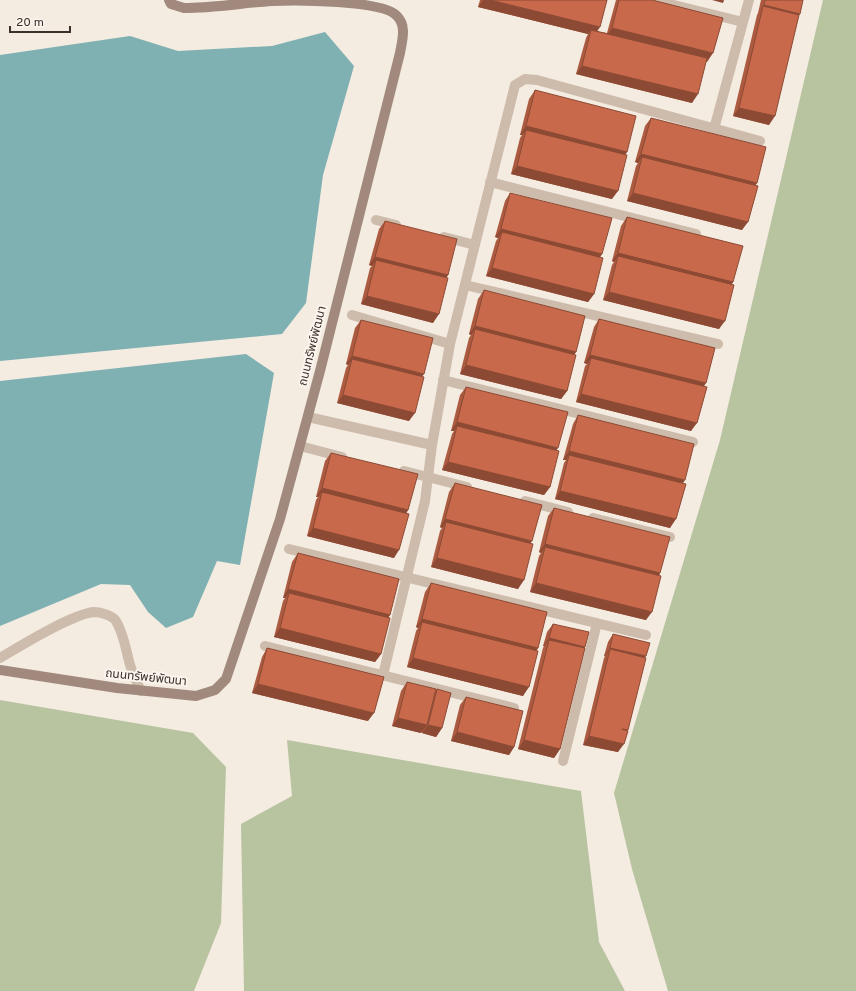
<svg xmlns="http://www.w3.org/2000/svg" width="856" height="991" viewBox="0 0 856 991" font-family="Overpass,'Noto Sans Thai',sans-serif">
<style>
.green{fill:#b8c4a0}
.water{fill:#7fb0b2}
.lines{fill:none;stroke-linecap:round;stroke-linejoin:round}
.street{stroke:#cdbbac;stroke-width:10}
.secondary{stroke:#a18a7d;stroke-width:10}
.wall{fill:#ac5a40}
.shaded-wall{fill:#8c4a34}
.building{fill:#c8694b;stroke:#8c4a34}
.labels{text-anchor:middle;dominant-baseline:central;stroke-width:4;stroke-linejoin:round;paint-order:stroke}
.street-label{font-size:12px;fill:#3b302b;stroke:#fbf5ee}
</style>
<rect width="100%" height="100%" fill="#f4ebe1"/>
<path class="green" d="M823,0H856V991H668L632,869L614,793L720,440Z
M0,700L193,733L226,767L221,923L194,991H0Z
M287,740L581,791L599,942L625,991H244L241,824L292,796Z"/>
<path class="water" d="M325,32L354,66L323,175L306,303L282,334L0,361V55L130,36L178,51L272,46Z
M246,354L274,373L240,565L217,561L193,617L166,628L148,612L130,585L101,584L0,626V381Z"/>
<g class="lines">
<path class="street" d="M653,0L743,22
M714,129L749,0
M490,182L696,234
M376,220L396,225
M444,237L475,245
M465,285L718,344
M352,315L450,344
M443,380L693,442
M308,417L432,445
M300,446L342,457
M404,471L467,487
M525,501L568,512
M593,518L670,537
M289,549L646,635
M265,646L514,708
M0,658C20,646 72,614 94,612C101,612 113,616 116,621C124,634 126,651 130,665C133,674 137,683 141,691
M383,675L425,501L432,445L450,344L515,85L525,79L537,80L760,141
M563,761L597,623"/>
<path class="secondary" d="M0,670L117,688L196,696L215,690L226,679L280,519L320,371L400,53C402,41 407,26 397,16C383,0 295,0 272,1C242,3 213,8 184,8L171,4L169,0"/>
</g>
<path class="wall" d="M480,0H607L597,31L607,33L616,0H652L707,62H706L692,103L576,74L586,38L588,34L478,7Z
M761,0H803L769,125L733,116L757,15L758,13Z
M535,90L627,152L625,154L612,199L511,174L520,138L522,135H520L529,99Z
M651,118L757,183L755,185L742,230L627,201L636,166L638,163L635,162L645,126Z
M510,193L602,254L600,257L594,294L588,302L486,276L496,241L498,238L495,237L505,201Z
M627,217L733,282L731,285L719,329L603,300L612,265L614,262L612,261L621,226Z
M385,221L448,275L446,278L433,323L361,304L370,268L372,266L369,265L379,229Z
M484,290L576,352L574,354L567,391L561,399L460,374L469,338L471,335L469,334L478,299Z
M599,319L704,386L691,431L576,402L585,366L587,364L584,363L594,327Z
M361,320L422,377L409,421L337,403L346,368L348,365L346,364L355,328Z
M466,387L556,451L550,487L544,495L442,470L452,434L454,431H451L460,395Z
M578,415L683,483L670,528L555,499L564,463L566,460H563L573,424Z
M331,453L408,510L406,513L394,558L307,536L316,500L318,497H316L325,461Z
M455,483L530,544L518,589L431,567L440,531L442,528L440,527L449,492Z
M554,508L660,573L659,576L646,620L530,592L539,556L541,553L539,552L548,516Z
M298,553L390,615L388,617L381,654L375,662L274,637L283,601L285,598H283L292,562Z
M431,583L538,648L536,651L523,696L407,667L416,631L418,628L416,627L425,592Z
M553,624L585,647L584,648L560,749L554,758L518,749L543,648L544,646H543L547,632Z
M613,634L645,658L627,732L618,752L583,745L604,658L605,656H604L608,642Z
M267,648L368,721L252,693L262,657Z
M407,682L435,692L437,689L442,728L436,737L422,733V731L421,733L392,726L401,691Z
M466,697L514,747L509,755L451,741L460,705Z"/>
<path class="shaded-wall" d="M483,0H490L600,27L594,36L591,30L588,34L478,7Z
M712,0H724L723,3Z
M764,5L800,14L794,22L763,6L758,13Z
M612,28L713,53L707,62L606,36Z
M582,66L698,94L692,103L576,74Z
M739,108L775,116L769,125L733,116Z
M526,126L627,152L621,160L526,130L522,135H520Z
M641,154L757,183L751,191L642,157L638,163L635,162Z
M517,166L618,191L612,199L511,174Z
M633,193L748,222L742,230L627,201Z
M501,229L602,254L596,263L502,232L498,238L495,237Z
M618,253L733,282L728,290L618,256L614,262L612,261Z
M375,257L448,275L442,283L376,260L372,266L369,265Z
M492,268L594,294L588,302L486,276Z
M609,292L725,321L719,329L603,300Z
M367,296L439,314L433,323L361,304Z
M475,326L576,352L570,360L475,329L471,335L469,334Z
M590,355L706,383L700,392L591,358L587,364L584,363Z
M352,356L424,374L418,382L352,359L348,365L346,364Z
M466,365L567,391L561,399L460,374Z
M581,394L697,423L691,431L576,402Z
M343,395L415,413L409,421L337,403Z
M457,422L558,448L552,456L457,426L454,431H451Z
M569,451L685,480L679,489L569,455L566,460H563Z
M448,462L550,487L544,495L442,470Z
M322,488L408,510L403,519L322,492L318,497H316Z
M560,491L676,519L670,528L555,499Z
M445,519L532,541L526,549L446,522L442,528L440,527Z
M313,528L399,550L394,558L307,536Z
M545,544L660,573L655,581L545,547L541,553L539,552Z
M437,558L524,580L518,589L431,567Z
M536,583L652,612L646,620L530,592Z
M288,589L390,615L384,623L289,593L285,598H283Z
M422,619L538,648L532,656L422,622L418,628L416,627Z
M280,628L381,654L375,662L274,637Z
M549,638L585,647L579,655L549,640L544,646H543Z
M610,648L646,656L640,665L610,649L605,656H604Z
M413,658L529,687L523,696L407,667Z
M258,684L374,713L368,721L252,693Z
M398,718L427,725L421,733L392,726Z
M428,725L442,728L436,737L422,733Z
M457,732L514,747L509,755L451,741Z
M589,736L624,744L618,752L583,745Z
M524,740L560,749L554,758L518,749Z"/>
<path class="building" d="M490,0H607L600,27Z
M619,0H652L723,18L713,53L612,28Z
M765,0H803L800,14L764,5Z
M763,6L799,15L775,116L739,108Z
M591,30L707,58L698,94L582,66Z
M535,90L636,116L627,152L526,126Z
M651,118L766,147L757,183L641,154Z
M526,130L627,155L618,191L517,166Z
M642,157L758,186L748,222L633,193Z
M510,193L612,218L602,254L501,229Z
M627,217L743,246L733,282L618,253Z
M385,221L457,239L448,275L375,257Z
M502,232L603,258L594,294L492,268Z
M618,256L734,285L725,321L609,292Z
M376,260L448,278L439,314L367,296Z
M484,290L585,316L576,352L475,326Z
M599,319L715,348L706,383L590,355Z
M361,320L433,338L424,374L352,356Z
M475,329L576,355L567,391L466,365Z
M591,358L707,387L697,423L581,394Z
M352,359L424,377L415,413L343,395Z
M466,387L568,412L558,448L457,422Z
M578,415L694,444L685,480L569,451Z
M457,426L559,451L550,487L448,462Z
M331,453L418,474L408,510L322,488Z
M569,455L686,484L676,519L560,491Z
M455,483L542,505L532,541L445,519Z
M322,492L409,514L399,550L313,528Z
M554,508L670,537L660,573L545,544Z
M446,522L533,544L524,580L437,558Z
M545,547L661,576L652,612L536,583Z
M298,553L399,579L390,615L288,589Z
M431,583L547,612L538,648L422,619Z
M289,593L390,618L381,654L280,628Z
M422,622L538,651L529,687L413,658Z
M553,624L589,632L585,647L549,638Z
M613,634L650,643L646,656L610,648Z
M549,640L585,648L560,749L524,740Z
M267,648L384,677L374,713L258,684Z
M610,649L646,658L628,730L622,729L628,731L624,744L589,736Z
M407,682L436,689L427,725L398,718Z
M437,689L451,693L442,728L428,725Z
M466,697L523,711L514,747L457,732Z"/>
<g class="labels">
<g class="street-label">
<text transform="translate(313 346) rotate(-76)">ถนนทรัพย์พัฒนา</text>
<text transform="translate(146 678) rotate(6)">ถนนทรัพย์พัฒนา</text>
</g>
</g>
<path d="M10 26v6h60v-6" fill="none" stroke="#3b302b" stroke-width="2"/>
<text x="16" y="26" font-size="12" fill="#3b302b" stroke="#fbf5ee" stroke-width="3" paint-order="stroke">20 m</text>
</svg>
